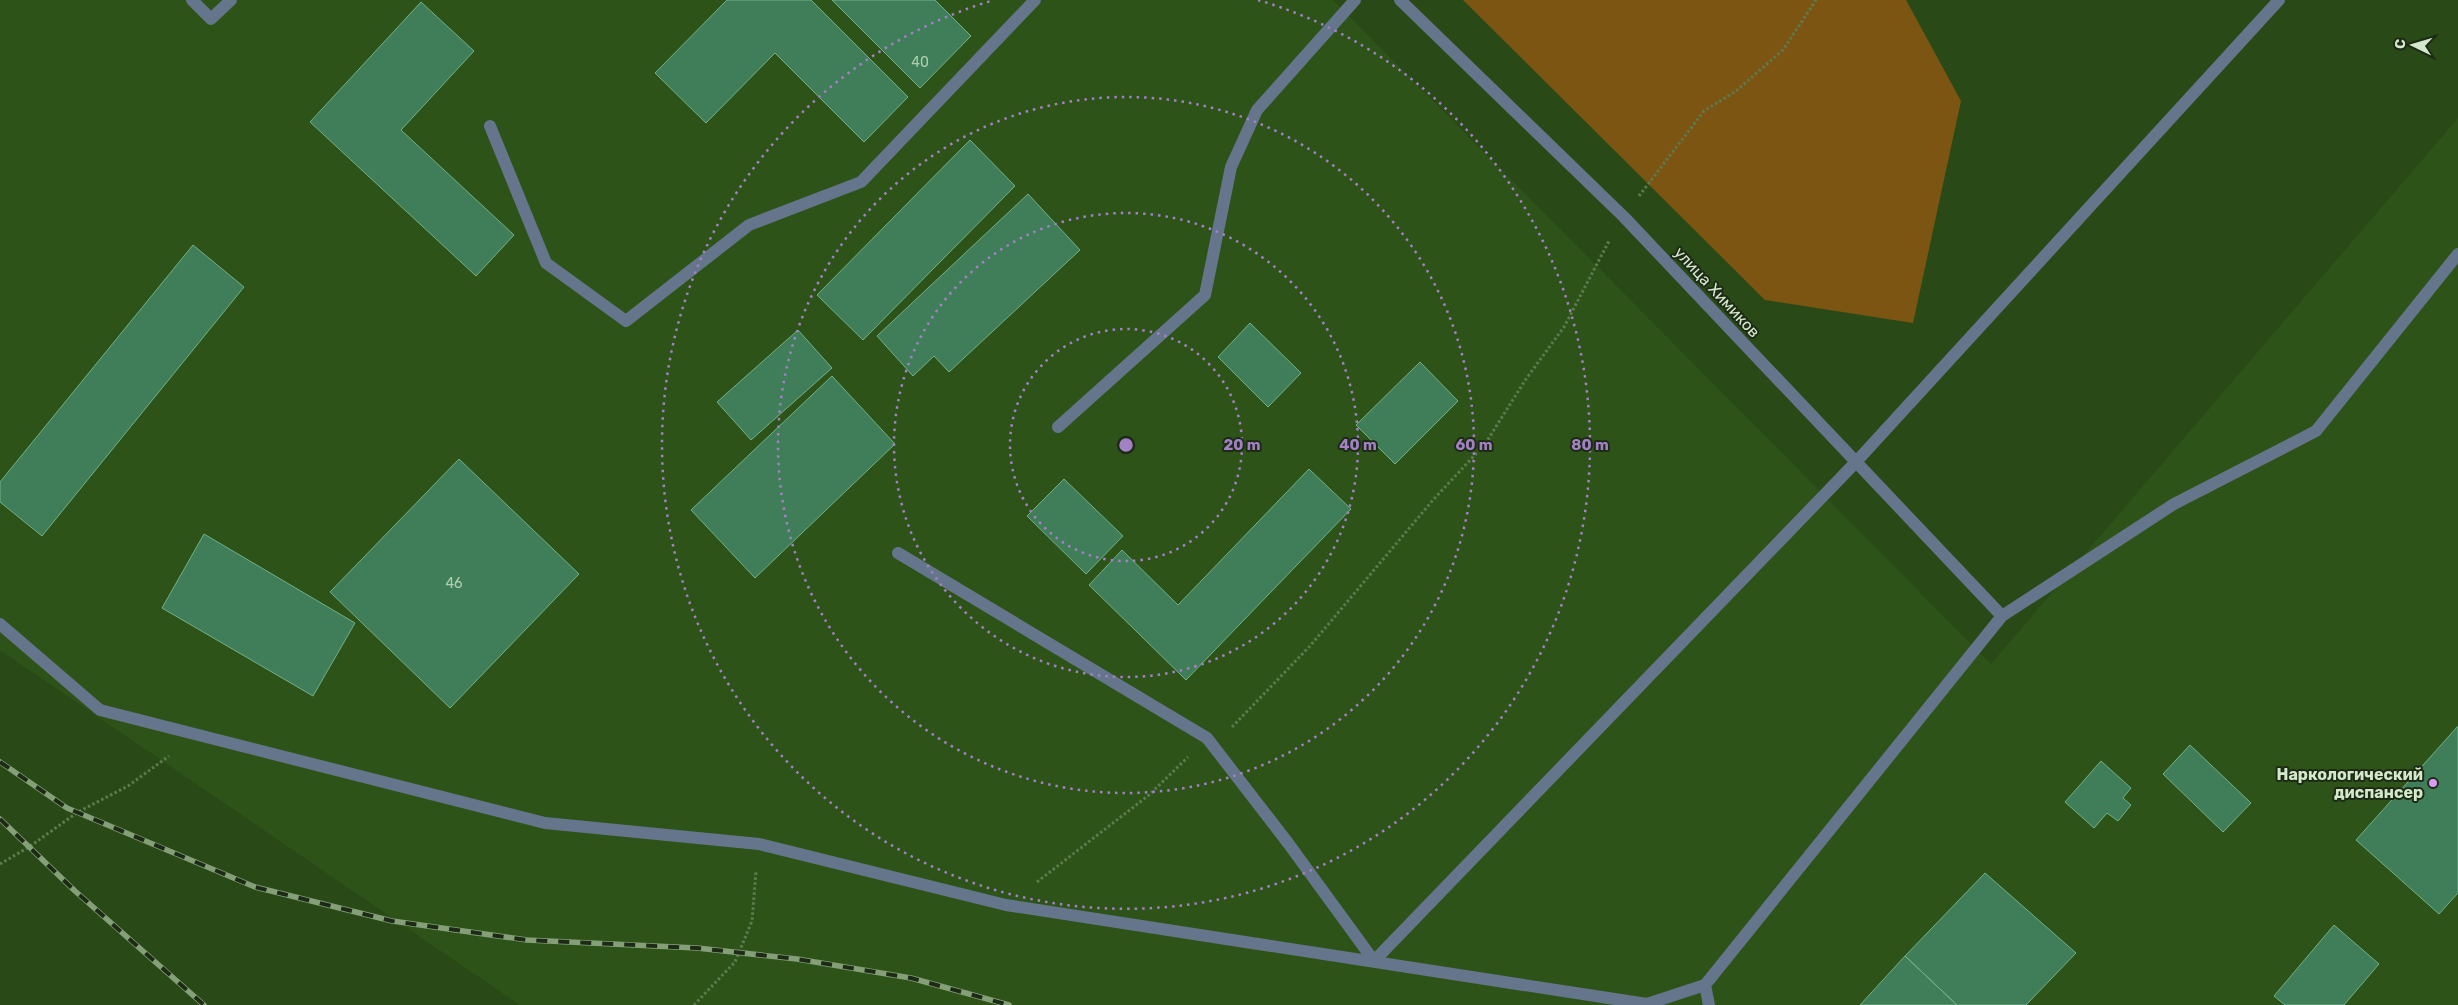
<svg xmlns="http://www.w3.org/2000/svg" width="2458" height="1005" viewBox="0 0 2458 1005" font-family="Rubik,sans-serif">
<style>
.built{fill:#2e5318}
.green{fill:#7c5512}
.building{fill:#407e59;stroke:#72b089}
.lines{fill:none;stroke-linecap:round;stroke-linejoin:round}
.path{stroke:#5e7b50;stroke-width:3;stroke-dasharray:2.5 2.5;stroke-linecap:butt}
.minor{stroke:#65758b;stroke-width:12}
.rail-casing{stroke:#859f79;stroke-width:5.5}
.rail{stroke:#1d2b16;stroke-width:4;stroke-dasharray:11;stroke-linecap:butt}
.ring{fill:none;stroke:#a381c5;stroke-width:2.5;stroke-dasharray:2.5 5}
.poi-dot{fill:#db99f5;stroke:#1d2b16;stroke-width:2}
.labels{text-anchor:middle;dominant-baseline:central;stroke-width:4;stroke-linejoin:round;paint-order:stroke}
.number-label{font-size:14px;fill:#afceaf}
.street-label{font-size:16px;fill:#d4e8cc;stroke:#1d2b16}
.poi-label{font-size:16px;font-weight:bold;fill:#d4e8cc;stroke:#1d2b16;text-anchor:end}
.centre{fill:#a381c5;stroke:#1d2b16;stroke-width:2.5}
.ring-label{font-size:15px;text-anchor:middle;font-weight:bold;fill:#a381c5;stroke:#1d2b16;stroke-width:4;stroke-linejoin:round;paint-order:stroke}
</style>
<rect width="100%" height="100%" fill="#294a17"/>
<path class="built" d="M0,0H1333L1991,664L2458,118V1005H520L0,650Z"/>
<path class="green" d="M1463,0H1906L1961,101L1913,323L1765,300Z"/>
<path class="building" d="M727,0H811L908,97L864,142L775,53L706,123L655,73Z
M832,0H935L971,36L920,88Z
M421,2L474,51L401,130L514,235L476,276L310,122Z
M970,140L1015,186L863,340L817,295Z
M1028,194L1080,250L949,372L934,356L913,376L877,336Z
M193,245L244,287L42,536L0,502V482Z
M1250,323L1301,373L1268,407L1218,357Z
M798,330L832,368L751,440L717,402Z
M1420,362L1458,401L1395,464L1356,425Z
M832,376L895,444L755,578L691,510Z
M459,459L579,574L450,708L330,592Z
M1309,469L1351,509L1186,680L1089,585L1122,550L1178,605Z
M1064,479L1123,536L1086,574L1027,516Z
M204,534L355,623L313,696L162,608Z
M2458,726V893L2439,914L2356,840Z
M2190,745L2251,803L2223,832L2163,774Z
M2101,761L2131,788L2123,798L2131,805L2118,821L2107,813L2094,828L2065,802Z
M1985,873L2076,953L2026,1005H1957L1905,956Z
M2334,925L2379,964L2344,1005H2285L2274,996Z
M1905,956L1957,1005H1860Z"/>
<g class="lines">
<path class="path" d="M1639,196L1704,111L1736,91L1783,50L1816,0
M1232,727L1310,646L1433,500L1485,444L1526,379L1564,327L1609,241
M0,864L29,847L78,812L128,786L169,756
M1037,882L1149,795L1188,757
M694,1005L735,962L752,921L756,871"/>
<path class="minor" d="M192,0L211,19L231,0
M1400,0L1624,217L2002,616
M490,126L546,263L626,321L749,225L861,182L1035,0
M1058,427L1205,295L1231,167L1257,110L1355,0
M898,553L1207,738L1288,843L1374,961L1856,462L2279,0
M0,624L100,710L545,823L759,844L1006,905L1647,1004L1705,985L2002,616L2174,504L2316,431L2458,254
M1705,985L1709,1005"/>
<g class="rail-casing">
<path id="rail" d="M0,762L67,808L255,887L392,921L527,940L697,948L797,959L911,978L1009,1005
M0,819L75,891L204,1005"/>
</g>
<use href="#rail" class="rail"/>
</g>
<g class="ring">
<circle cx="1126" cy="445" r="116"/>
<circle cx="1126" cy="445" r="232"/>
<circle cx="1126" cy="445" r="348"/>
<path d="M1258 0A464 464 0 1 1 994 0"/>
</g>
<circle class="poi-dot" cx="2433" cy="783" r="5"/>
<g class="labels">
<g class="number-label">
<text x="920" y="62">40</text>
<text x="454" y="583">46</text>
</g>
<g class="street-label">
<text transform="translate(1717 292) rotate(47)">улица Химиков</text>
</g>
<g class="poi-label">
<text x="2423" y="774">Наркологический<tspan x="2423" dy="18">диспансер</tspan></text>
</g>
</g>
<circle cx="1126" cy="445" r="8" class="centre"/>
<g class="ring-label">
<text x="1242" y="450">20 m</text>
<text x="1358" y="450">40 m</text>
<text x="1474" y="450">60 m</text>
<text x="1590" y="450">80 m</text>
</g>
<g transform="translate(2413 45) rotate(275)" stroke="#1d2b16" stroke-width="4" paint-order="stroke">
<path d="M0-4L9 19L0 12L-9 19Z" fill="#d4e8cc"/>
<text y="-8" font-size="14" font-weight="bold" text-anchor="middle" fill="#d4e8cc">С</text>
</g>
</svg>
